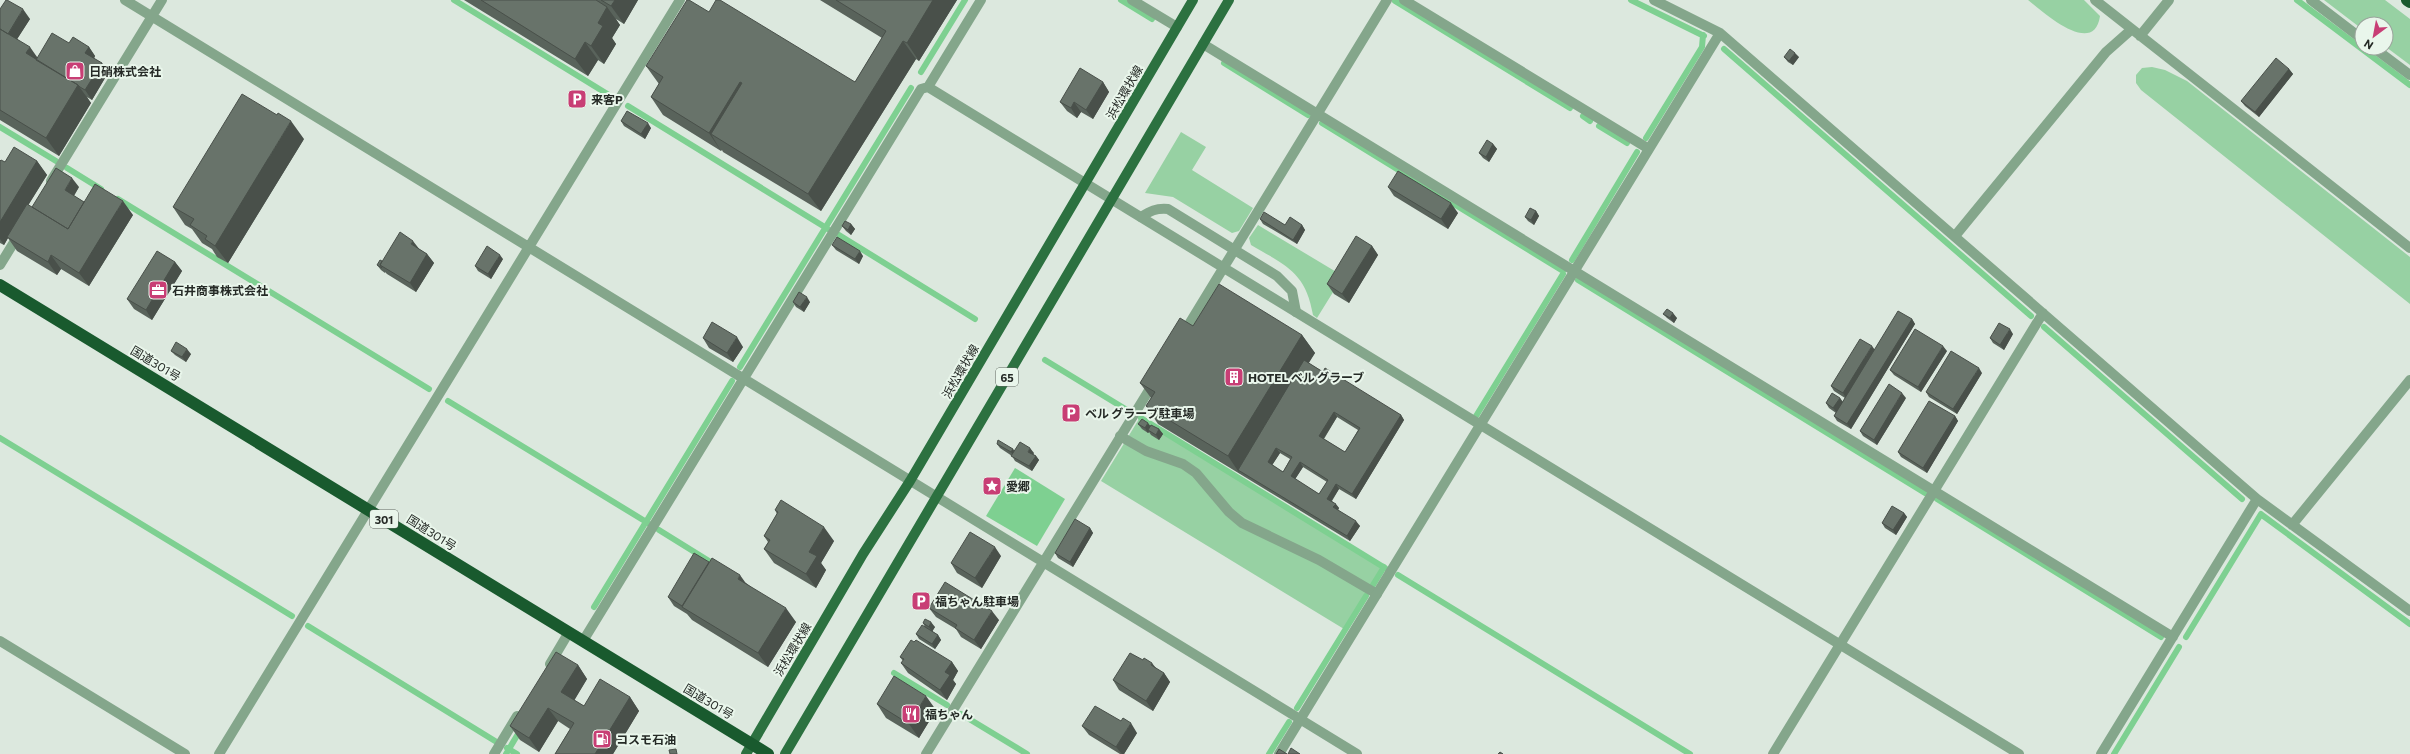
<svg xmlns="http://www.w3.org/2000/svg" width="2410" height="754" viewBox="0 0 2410 754" font-family="Commissioner,'Noto Sans JP',sans-serif">
<style>
.green{fill:#97d1a3}
.water{fill:#7ed091}
.lines{fill:none;stroke-linecap:round;stroke-linejoin:round}
.stream{stroke:#7ed091;stroke-width:6}
.lane{stroke:#84a68b;stroke-width:10}
.street{stroke:#84a68b;stroke-width:10}
.primary{stroke:#2c7140;stroke-width:10}
.highway{stroke:#195a2e;stroke-width:12}
.wall{fill:#59635b;fill-rule:evenodd}
.shaded-wall{fill:#49504a}
.building{fill:#68736a;stroke:#49504a;fill-rule:evenodd}
.labels{text-anchor:middle;dominant-baseline:central;stroke-width:4;stroke-linejoin:round;paint-order:stroke}
.shield{fill:#e9f6eb;stroke:#606761;stroke-width:1}
.shield-label{font-size:11px;font-weight:bold;fill:#252a26}
.poi-label{font-size:12px;font-weight:bold;fill:#252a26;stroke:#e9f6eb;text-anchor:start}
.street-label{font-size:12px;fill:#252a26;stroke:#e9f6eb}
</style>
<rect width="100%" height="100%" fill="#dce8de"/>
<path class="green" d="M2028,0H2084L2100,16C2094,58 2043,12 2028,0Z
M2324,0H2385L2410,19V65L2386,47V24H2362V29Z
M2152,67L2165,70L2187,81L2410,257V304L2141,90L2136,83V75L2142,68Z
M1181,132L1206,147L1192,170L1253,208L1239,231L1232,233L1173,197L1145,193Z
M1258,225L1343,276L1317,318L1313,315C1306,272 1285,265 1251,245L1249,238Z
M1139,419L1382,567L1344,629L1101,481Z"/>
<path class="water" d="M1015,468L1065,499L1037,546L986,516Z"/>
<g class="lines">
<path class="stream" d="M454,0L609,95
M1121,0L1152,19
M1631,0L1704,36
M2297,0L2410,85
M1395,1L1570,108
M1724,49L2031,316
M1224,63L1308,115
M921,72L965,0
M628,106L828,229
M1583,116L1590,121
M1322,123L1563,271
M1599,126L1627,143
M0,127L56,161
M1646,138L1702,47L1703,35
M67,168L101,189
M118,199L429,389
M839,235L975,319
M1572,260L1637,152
M1578,280L1925,493
M2044,327L2242,499
M1045,360L1127,410
M740,367L911,88
M448,401L648,523
M1141,418L1385,568
M1473,421L1563,274
M0,438L292,616
M1937,499L2161,637
M2262,515L2410,624
M659,530L717,566
M1398,575L1690,754
M1373,585L1384,567
M594,607L732,381
M308,626L495,741
M2186,637L2261,514
M894,673L947,705
M1297,708L1366,596
M961,714L1027,754
M507,748L517,754
M506,754L521,729
M1269,754L1289,722
M2114,754L2179,647"/>
<path class="lane" d="M1141,217C1150,211 1156,208 1168,209L1277,276L1292,291L1296,312
M1120,436L1146,451L1183,464L1196,473L1229,512L1242,523L1319,560L1377,594"/>
<path class="street" d="M125,0L1357,754
M1132,0L1177,27
M1404,0L1649,149
M1654,0L1720,33L2257,499L2410,611
M2095,0L2410,248
M2311,0L2362,39
M2140,36L2169,0
M1203,44L2173,637
M2374,48L2410,75
M928,87L2019,754
M51,181L162,0
M1955,236L2106,52L2132,29
M0,265L19,234
M1183,334L1387,0
M2292,525L2410,380
M0,641L185,754
M583,641L921,89L928,87L981,0
M550,664L569,632
M219,754L680,0
M494,754L517,716
M926,754L1154,382
M1279,754L1720,33
M1773,754L2043,313
M2101,754L2257,499"/>
<path class="primary" d="M746,754L863,554L910,481L1193,0
M785,754L1229,0"/>
<path class="highway" d="M2407,0L2410,2
M0,285L768,754"/>
</g>
<path class="wall" d="M464,0H638L624,24L616,19L620,25L612,38L616,44L604,64L598,60L588,76Z
M820,0H957L919,61L916,59L821,211L723,152L722,150L721,151L663,115L651,97L659,84L646,66L709,12L855,82L882,38Z
M0,9L30,19L17,39L37,58L69,43L89,47L95,56L94,59L102,63L108,73L92,100L87,97L91,103L59,156L0,120Z
M1784,57H1799L1793,65L1788,62Z
M2289,69L2293,74L2259,117L2245,106L2241,101Z
M1103,82L1109,92L1093,119L1081,112L1077,118L1067,111L1060,102Z
M621,121L651,128L645,139L624,126Z
M304,139L228,263L217,257L212,249L202,243L192,229L185,225L173,207Z
M1493,144L1497,149L1489,162L1483,158L1479,153Z
M0,161L5,162L37,161L47,175L28,205L33,208L79,187L74,196L84,202L133,215L89,286L61,269L57,275L17,251L8,238L4,245L0,243Z
M1388,187L1458,213L1448,229L1394,196Z
M1536,211L1539,216L1534,225L1528,221L1525,217Z
M1260,219L1285,225H1302L1305,230L1297,244L1263,224Z
M851,224L855,229L851,235L846,231L842,226Z
M832,245L863,256L859,264L836,250Z
M1372,246L1378,255L1349,303L1334,294L1327,284Z
M419,249L427,254L434,263L416,292L387,274L385,272V273L381,270L377,265L382,261Z
M503,259L491,279L478,271L475,266Z
M175,262L182,271L152,320L134,309L127,299Z
M793,302H810L804,312L796,307Z
M1663,314L1677,318L1674,323L1667,318Z
M1912,319L1915,324L1851,429L1837,421L1834,416L1836,413L1829,408L1826,403L1840,398L1843,402L1845,398L1834,391L1831,386Z
M1193,326L1302,335L1315,353L1308,363L1401,415L1404,420L1356,499L1339,489L1332,501L1339,508L1338,510L1360,526L1350,541L1158,424L1146,406L1151,398L1140,383ZM1337,417L1358,430L1345,452L1324,439ZM1280,453L1290,459L1283,472L1272,465ZM1303,467L1327,482L1319,494L1295,479Z
M2013,334L2004,350L1993,343L1990,338Z
M703,338L743,347L733,362L709,348Z
M171,351L191,354L186,362L175,355Z
M1947,351L1921,392L1894,375L1890,370Z
M1982,373L1957,414L1929,397L1926,392Z
M1906,398L1877,445L1863,436L1860,431Z
M1955,416L1958,421L1927,473L1901,457L1898,452Z
M1138,424L1150,426L1159,429L1163,434L1159,440L1151,435L1149,432L1148,433L1142,429Z
M997,444L1013,449L1014,451L1034,453L1033,454L1036,456L1039,460L1032,471L1015,461L1012,456L1000,448Z
M775,510L834,541L821,563L826,570L816,588L774,563L764,549L768,542L764,536L777,514Z
M1904,513L1907,517L1896,535L1885,528L1882,523Z
M1090,528L1093,533L1073,567L1058,558L1055,553Z
M1001,556L982,588L957,573L951,563Z
M709,562L746,583L796,622L768,667L692,620L687,614L674,606L668,597Z
M929,608L999,620L981,649L961,637L956,629L936,617Z
M923,623L935,627L932,631L938,635L941,640L935,649L919,639L916,634L925,627Z
M900,657L952,662L958,671L953,680L956,684L947,700L908,673L901,663L903,661Z
M578,665L587,679L574,700L584,706L630,697L639,711L613,754H555L570,729L558,721L539,752L520,740L510,726Z
M1164,673L1170,682L1153,711L1119,690L1113,680Z
M877,704L936,710L919,738L886,718Z
M1082,726L1137,733L1124,754H1120L1089,735Z"/>
<path class="shaded-wall" d="M615,0H638L624,24L611,6Z
M933,0H957L919,61L907,43Z
M607,7L620,25L612,38L616,44L604,64L591,46L598,23Z
M23,9L30,19L14,44L8,35Z
M903,41L916,59L821,211L808,194Z
M585,42L598,60L588,76L575,59Z
M30,47L42,64L26,53Z
M89,47L95,56L91,63L85,53Z
M1795,53L1799,57L1793,65L1789,61Z
M102,63L108,73L92,100L85,90Z
M2289,69L2293,74L2259,117L2255,112Z
M740,82L753,100L711,134L721,151L709,133Z
M1103,82L1109,92L1093,119L1086,110Z
M78,85L91,103L59,156L46,138Z
M1074,102L1081,112L1077,118L1071,108Z
M291,121L304,139L228,263L215,246Z
M648,123L651,128L645,139L641,134Z
M1493,144L1497,149L1489,162L1486,157Z
M37,161L47,175L8,238L7,237L8,238L4,245L0,239V222Z
M72,178L79,187L71,200L65,190Z
M123,201L133,215L89,286L79,273Z
M1451,203L1458,213L1448,229L1441,219Z
M1536,211L1539,216L1534,225L1531,220Z
M851,224L855,229L851,235L848,230Z
M1302,225L1305,230L1297,244L1293,240Z
M413,241L420,250L411,244Z
M1372,246L1378,255L1349,303L1342,294Z
M860,251L863,256L859,264L855,259Z
M427,254L434,263L416,292L410,283Z
M51,255L61,269L57,275L48,262Z
M500,255L503,259L491,279L488,274Z
M175,262L182,271L152,320L146,310Z
M807,297L810,302L804,312L800,307Z
M1673,313L1677,318L1674,323L1670,318Z
M1912,319L1915,324L1851,429L1847,424Z
M2010,329L2013,334L2004,350L2000,345Z
M1302,335L1315,353L1242,472L1238,470L1240,474L1228,456Z
M737,337L743,347L733,362L727,353Z
M1872,346L1875,350L1846,398L1843,393Z
M1943,346L1947,351L1921,392L1918,387Z
M187,349L191,354L186,362L182,357Z
M1979,368L1982,373L1957,414L1953,409Z
M1902,393L1906,398L1877,445L1874,440Z
M1840,398L1843,403L1837,413L1833,408Z
M1334,412L1337,417L1322,441L1319,436Z
M1401,415L1404,420L1356,499L1352,494Z
M1955,416L1958,421L1927,473L1923,468Z
M1148,423L1152,428L1148,430L1149,432L1148,433L1145,428Z
M1159,429L1163,434L1159,440L1156,435Z
M1030,448L1034,453L1032,456L1028,452Z
M1276,448L1280,453L1271,467L1268,462Z
M1013,449L1016,454L1014,457L1011,452Z
M1036,456L1039,460L1032,471L1029,466Z
M1300,462L1303,467L1294,481L1291,476Z
M1336,484L1339,489L1330,503L1327,499Z
M1336,504L1339,508L1337,512L1333,507Z
M1904,513L1907,517L1896,535L1893,530Z
M1356,521L1360,526L1350,541L1347,536Z
M824,527L834,541L821,563L826,570L816,588L806,574L809,552Z
M1090,528L1093,533L1073,567L1070,562Z
M995,547L1001,556L982,588L975,578Z
M740,575L750,589L738,579Z
M786,608L796,622L768,667L758,653Z
M992,611L999,620L981,649L974,640Z
M931,622L935,627L932,632L929,627Z
M938,635L941,640L935,649L932,644Z
M952,662L958,671L953,680L956,684L947,700L940,690L945,672Z
M1152,663L1159,672L1151,665Z
M578,665L587,679L571,706L561,692Z
M1164,673L1170,682L1153,711L1146,701Z
M926,696L936,710L919,738L909,724Z
M630,697L639,711L613,754H595Z
M548,708L558,721L539,752L529,738Z
M1131,723L1137,733L1124,754H1122L1116,747Z"/>
<path class="building" d="M6,0H7L23,9L8,34L0,29V9Z
M481,0H596L607,7L598,23L603,26L591,46L585,42L575,59Z
M601,0H615L611,6Z
M687,0H689L709,12L716,0H720L855,82L886,31L836,0H933L907,43L903,41L808,194L711,134L742,83L740,82L709,133L651,97L663,77L646,66Z
M0,29L30,47L26,53L78,85L46,138L0,110Z
M52,33L69,43L73,37L89,47L85,53L102,63L85,90L80,87L78,85L36,60Z
M1790,49L1795,53L1789,61L1784,57Z
M2276,58L2289,69L2255,112L2241,101Z
M1080,68L1103,82L1086,110L1074,102L1071,108L1060,102Z
M242,94L277,115L278,113L291,121L215,246L205,239L207,236L190,225L194,219L173,207Z
M627,111L648,123L641,134L621,121Z
M1487,140L1493,144L1486,157L1479,153Z
M14,147L37,161L0,222V161L1,160L5,162Z
M56,168L72,178L65,190L84,202L68,229L32,207Z
M1398,171L1451,203L1441,219L1388,187Z
M95,184L123,201L79,273L51,255L48,262L7,237L27,204L68,229Z
M1530,208L1536,211L1531,220L1525,217Z
M1264,212L1285,225L1290,217L1302,225L1293,240L1260,219Z
M845,221L851,224L848,230L842,226Z
M400,232L413,241L411,244L427,254L410,283L380,265Z
M1356,236L1372,246L1342,294L1327,284Z
M837,237L860,251L855,259L832,245Z
M487,246L500,255L488,274L475,266Z
M157,251L175,262L146,310L127,299Z
M380,260L382,261L380,265L382,268L377,265Z
M1219,284L1302,335L1228,456L1146,406L1155,392L1140,383L1180,318L1193,326Z
M799,292L807,297L800,307L793,302Z
M1667,309L1673,313L1670,318L1663,314Z
M1898,311L1912,319L1847,424L1834,416Z
M712,322L737,337L727,353L703,338Z
M1999,323L2010,329L2000,345L1990,338Z
M1915,329L1943,346L1918,387L1890,370Z
M1860,339L1872,346L1843,393L1831,386Z
M176,342L187,349L182,357L171,351Z
M1951,351L1979,368L1953,409L1926,392Z
M1304,360L1323,372L1325,368L1401,415L1352,494L1336,484L1327,499L1336,504L1333,507L1356,521L1347,536L1238,470ZM1334,412L1360,428L1345,452L1319,436ZM1276,448L1292,457L1283,472L1268,462ZM1300,462L1328,480L1319,494L1291,476Z
M1889,384L1902,393L1874,440L1860,431Z
M1832,393L1840,398L1833,408L1826,403Z
M1929,401L1955,416L1923,468L1898,452Z
M1142,419L1148,423L1145,428L1138,424Z
M1151,425L1159,429L1156,435L1148,430Z
M998,440L1013,449L1011,452L997,444Z
M1020,442L1030,448L1028,452L1036,456L1029,466L1011,456Z
M781,500L824,527L809,552L817,556L806,574L764,549L770,540L764,536L778,512L775,510Z
M1892,506L1904,513L1893,530L1882,523Z
M1075,519L1090,528L1070,562L1055,553Z
M970,532L995,547L975,578L951,563Z
M694,553L709,562L682,606L668,597Z
M712,558L740,575L738,579L786,608L758,653L682,607Z
M945,582L992,611L974,640L955,628L957,625L929,608Z
M925,619L931,622L929,627L923,623Z
M922,625L938,635L932,644L916,634Z
M911,640L914,642L916,640L952,662L945,672L950,675L940,690L901,663L904,659L900,657Z
M556,652L578,665L561,692L584,706L600,679L630,697L595,754H555L574,723L548,708L529,738L510,726Z
M1130,653L1143,660L1144,658L1152,663L1151,665L1164,673L1146,701L1113,680Z
M894,676L926,696L909,724L877,704Z
M1095,706L1121,721L1123,718L1131,723L1116,747L1082,726Z
M1291,748L1300,754H1288Z
M676,749L677,754H670L669,750Z
M1279,749L1287,754H1276Z
M1500,752L1503,754H1498Z"/>
<defs>
<g id="shop-square" transform="scale(1)"><rect x="-9" y="-9" width="18" height="18" rx="4" fill="#c83e75" stroke="#e9f6eb"/><path d="M-5-2.5h2.3a2.7 3.5 0 0 1 5.4 0H5L5.5 6h-11ZM-1.5-2.5h3a1.5 2.3 0 0 0-3 0Z" fill="#fff"/></g>
<g id="parking-square" transform="scale(1)"><rect x="-9" y="-9" width="18" height="18" rx="4" fill="#c83e75" stroke="#e9f6eb"/><path d="M-3.5-5.5H1a3.5 3.5 0 0 1 0 7H-1V5.5H-3.5ZM-1-3.4V-.6H.8a1.4 1.4 0 0 0 0-2.8Z" fill="#fff"/></g>
<g id="office-square" transform="scale(1)"><rect x="-9" y="-9" width="18" height="18" rx="4" fill="#c83e75" stroke="#e9f6eb"/><path d="M-6-3h4V-5.5h4V-3h4V5H-6ZM-1-4.5V-3h2v-1.5ZM-6 0V1H6V0Z" fill="#fff"/></g>
<g id="building-square" transform="scale(1)"><rect x="-9" y="-9" width="18" height="18" rx="4" fill="#c83e75" stroke="#e9f6eb"/><path d="M-4-6H4V6H1V3H-1V6H-4ZM-2.5-4.3h1.7v1.8h-1.7ZM.8-4.3h1.7v1.8H.8ZM-2.5-1h1.7V.8h-1.7ZM.8-1h1.7V.8H.8Z" fill="#fff"/></g>
<g id="sight-square" transform="scale(1)"><rect x="-9" y="-9" width="18" height="18" rx="4" fill="#c83e75" stroke="#e9f6eb"/><path d="M0-6L1.8-2.2L6-1.7L2.9 1.2L3.7 5.4L0 3.3L-3.7 5.4L-2.9 1.2L-6-1.7L-1.8-2.2Z" fill="#fff"/></g>
<g id="restaurant-square" transform="scale(1)"><rect x="-9" y="-9" width="18" height="18" rx="4" fill="#c83e75" stroke="#e9f6eb"/><path d="M-5-6h1v4h1v-4h1v4h1v-4h1v5L-1.5 .5V6h-2V.5L-5-1ZM5-6V6H3V1.5H1.5Q1.5-4 5-6Z" fill="#fff"/></g>
<g id="fuel-square" transform="scale(1)"><rect x="-9" y="-9" width="18" height="18" rx="4" fill="#c83e75" stroke="#e9f6eb"/><path d="M-5.5-6h7V0h2V4h1.3V-2.5L3-4.5l.8-.8L6-3V5H2.5V1h-1V6h-7ZM-4.2-4.7v3.2H.2V-4.7Z" fill="#fff"/></g>
</defs>
<g fill-rule="evenodd">
<use href="#shop-square" x="75" y="71"/>
<use href="#parking-square" x="577" y="99"/>
<use href="#office-square" x="158" y="290"/>
<use href="#building-square" x="1234" y="377"/>
<use href="#parking-square" x="1071" y="413"/>
<use href="#sight-square" x="992" y="486"/>
<use href="#parking-square" x="921" y="601"/>
<use href="#restaurant-square" x="911" y="714"/>
<use href="#fuel-square" x="602" y="739"/>
</g>
<g class="labels">
<g class="shield">
<rect x="996" y="368" width="22" height="18" rx="3"/>
<rect x="370" y="510" width="28" height="18" rx="3"/>
</g>
<g class="shield-label">
<text x="1007" y="377">65</text>
<text x="384" y="519">301</text>
</g>
<g class="poi-label">
<text x="89" y="71">日硝株式会社</text>
<text x="591" y="99">来客P</text>
<text x="172" y="290">石井商事株式会社</text>
<text x="1248" y="377">HOTEL ベル グラーブ</text>
<text x="1085" y="413">ベル グラーブ駐車場</text>
<text x="1006" y="486">愛郷</text>
<text x="935" y="601">福ちゃん駐車場</text>
<text x="925" y="714">福ちゃん</text>
<text x="616" y="739">コスモ石油</text>
</g>
<g class="street-label">
<text transform="translate(1124 92) rotate(-60)">浜松環状線</text>
<text transform="translate(156 363) rotate(31)">国道301号</text>
<text transform="translate(960 371) rotate(-60)">浜松環状線</text>
<text transform="translate(432 532) rotate(32)">国道301号</text>
<text transform="translate(792 649) rotate(-59)">浜松環状線</text>
<text transform="translate(709 701) rotate(31)">国道301号</text>
</g>
</g>
<g transform="translate(2374 36) rotate(212)"><circle r="19" fill="#e9f6eb" stroke="#9ba49c"/>
<path d="M0-3L7 15L0 10L-7 15Z" fill="#c83e75"/>
<text y="-6" font-size="11" font-weight="bold" text-anchor="middle" fill="#252a26">N</text>
</g>
</svg>
